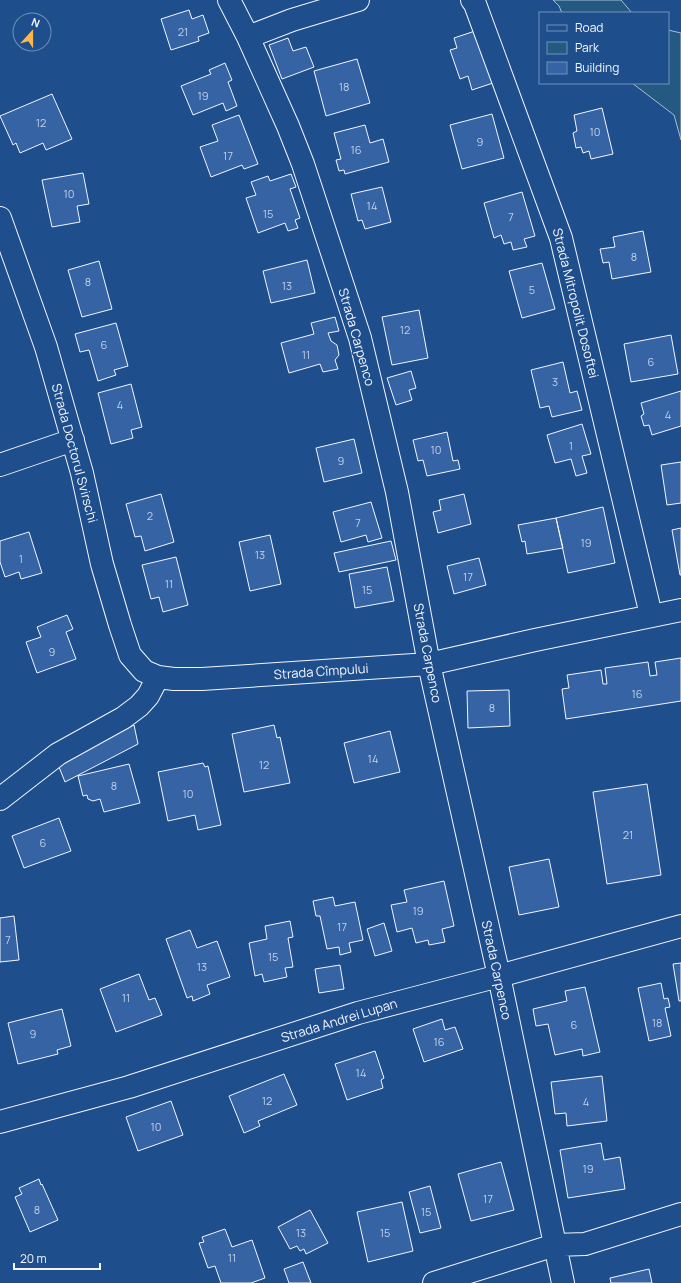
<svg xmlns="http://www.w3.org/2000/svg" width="681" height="1283" viewBox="0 0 681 1283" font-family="Manrope,sans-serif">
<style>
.green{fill:#245a82;stroke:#a8bbd7}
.building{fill:#3563a3;stroke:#f2f6ff}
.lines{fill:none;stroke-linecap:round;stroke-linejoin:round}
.minor-casing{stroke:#f2f6ff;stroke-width:24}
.minor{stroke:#1f4e8c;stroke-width:22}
.labels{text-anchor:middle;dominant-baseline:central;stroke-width:3;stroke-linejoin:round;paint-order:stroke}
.number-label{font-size:11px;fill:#c3d1e8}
.street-label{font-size:13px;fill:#f2f6ff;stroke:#1f4e8c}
</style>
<rect width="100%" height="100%" fill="#1f4e8c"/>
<path class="green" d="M553,0H621L632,13H562L559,6Z
M668,30L681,33V140L674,115L632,83H668Z"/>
<path class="building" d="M189,10L192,19L203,15L209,33L198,37L199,41L171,50L161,19Z
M478,30L496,82L472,90L468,76L460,79L450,50L457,48L454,38Z
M288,38L293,51L306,47L314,67L282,79L269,45Z
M357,59L370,103L326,116L314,71Z
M225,63L232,80L228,82L237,106L226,111L223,103L193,115L181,86L211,74L209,70Z
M52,94L72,139L46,150L43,143L20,153L16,143L13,145L0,116Z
M602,108L613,154L591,159L589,151L583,153L581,147L576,148L573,133L577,131L574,115Z
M492,114L504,158L462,169L450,125Z
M239,115L258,164L244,169L242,165L211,177L200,147L218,141L212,125Z
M365,125L370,143L383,139L389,162L345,174L344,170L339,171L336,160L341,159L334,133Z
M83,173L89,204L77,206L80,222L52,227L42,180Z
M291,174L296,187L290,189L300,218L295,220L298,228L288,231L285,223L258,233L246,198L256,195L251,182L268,176L270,181Z
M382,187L391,222L365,229L362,220L358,221L351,194Z
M522,192L535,236L524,239L527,247L513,250L511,242L504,244L501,235L494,238L484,203Z
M643,231L651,272L612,279L609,262L603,263L600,249L615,247L613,237Z
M307,260L315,293L271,303L263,271Z
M99,261L112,309L82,317L68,270Z
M542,263L555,309L522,318L509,271Z
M419,310L428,358L392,365L382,317Z
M335,317L339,331L328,333L331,341L337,345L339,355L335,360L338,369L323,372L320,364L289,373L281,343L314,334L311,323Z
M116,323L128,366L114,370L116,375L98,381L89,350L80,352L75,334Z
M671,335L678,374L631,382L624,344Z
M563,362L570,393L577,391L582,410L552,417L549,406L540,408L531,370Z
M411,371L416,388L409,390L412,400L396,405L387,378Z
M131,384L142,427L131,430L133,438L111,444L98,393Z
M681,391V426L652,435L649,425L644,426L641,416L644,414L641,403Z
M582,424L591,454L582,456L587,473L576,476L571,459L555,463L547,435Z
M447,432L453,461L458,460L460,469L427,476L423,460L418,461L413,440Z
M354,439L362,473L324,482L316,448Z
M681,462V503L667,505L661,465Z
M161,494L174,542L145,551L141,536L135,537L126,504Z
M464,494L471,524L438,533L433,512L441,510L439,500Z
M371,502L382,538L368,542L366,535L341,542L333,512Z
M603,507L615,563L568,573L556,518Z
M556,518L563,548L527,554L525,541L522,542L518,525Z
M681,528V575H680L672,530Z
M29,532L42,573L21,579L19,572L5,577L0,562V541Z
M270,535L281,584L250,591L239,542Z
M391,541L396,560L339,572L334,553Z
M176,557L188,605L163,612L159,597L151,599L142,565Z
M479,558L486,585L454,594L447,566Z
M387,567L394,601L355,608L349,574Z
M67,615L73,629L66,632L76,659L37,673L26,642L41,637L37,627Z
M681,658V701L566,719L562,689L569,688L567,675L601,670L603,684H607L605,668L648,662L650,676L657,675L655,662Z
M509,690L510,726L468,728L467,691Z
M134,725L138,744L65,782L57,762Z
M274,725L277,738L280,737L290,783L244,792L232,734Z
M390,731L400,772L354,783L344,743Z
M203,763L205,767L208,766L221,825L198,830L195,815L168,821L158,772Z
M129,764L140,803L104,812L100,799L93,801L88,799L87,795L83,796L78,776Z
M647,784L661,875L607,884L593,792Z
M59,818L71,851L24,868L12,836Z
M549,859L559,907L519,915L509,867Z
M444,881L454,926L442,929L445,942L429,945L428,940L416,943L412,928L397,932L391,905L407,902L404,890Z
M333,897L335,906L355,902L363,940L349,943L351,952L340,955L339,947L327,949L320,916H316L313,901Z
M14,916L19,960L0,962V918Z
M290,921L293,937L288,938L293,967L285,968L287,977L264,982L262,974L255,976L249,943L267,939L265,926Z
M384,923L392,951L375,956L367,929Z
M190,930L197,948L217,941L230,977L207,985L210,994L193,1001L192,996L187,998L166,939Z
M681,963V1001H679L673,964Z
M340,965L344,989L319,993L315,969Z
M139,974L149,1000L155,998L162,1015L116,1032L100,989Z
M661,983L664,999L668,998L670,1007L665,1008L671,1036L649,1041L638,988Z
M585,987L600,1052L583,1056L582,1049L555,1055L548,1024L536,1026L533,1009L567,1001L565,991Z
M62,1009L71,1046L57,1050L58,1054L18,1064L8,1023Z
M442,1019L445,1030L455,1027L463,1049L424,1062L413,1029Z
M375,1051L384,1078L381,1080L383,1088L347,1100L335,1064Z
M284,1074L297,1105L258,1121L260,1126L244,1133L229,1096Z
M602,1076L607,1121L567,1126L566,1113L555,1114L551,1082Z
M171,1101L183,1135L138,1151L126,1117Z
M601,1143L604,1160L620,1157L625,1189L568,1198L560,1150Z
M501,1162L514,1210L471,1221L458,1174Z
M39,1179L41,1185L42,1184L58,1220L30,1232L15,1197L22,1194L19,1188Z
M430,1186L441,1228L420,1233L409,1192Z
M402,1202L413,1251L368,1262L357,1212Z
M310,1210L328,1243L306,1254L304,1249L300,1251L297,1246L290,1249L278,1227Z
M225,1229L232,1247L252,1240L265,1278L251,1283H221L215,1266L208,1268L199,1243L204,1242L202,1237Z
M303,1262L311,1283H289L284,1269Z
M649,1269L652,1283H611L610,1278Z"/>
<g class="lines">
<g class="minor-casing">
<path id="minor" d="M229,0L248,37L288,126L303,164L360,338L397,492L429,664L499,976L563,1283
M472,0L475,4L561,238L651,615
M248,37L292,20L358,0
M0,218L46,347L82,473L102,564L120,625L130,655L144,671L158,677L174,679H202L429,664L535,640L681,610
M0,465L73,440
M0,799L58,754L123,718L139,706L148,696L158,677
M0,1122L129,1087L358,1013L499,976L681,926
M434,1283L555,1245L585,1244L681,1214"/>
</g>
<use href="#minor" class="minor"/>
</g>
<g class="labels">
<g class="number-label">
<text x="183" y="31">21</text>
<text x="344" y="86">18</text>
<text x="203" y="95">19</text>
<text x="41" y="122">12</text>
<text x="595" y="131">10</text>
<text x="480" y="141">9</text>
<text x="356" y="149">16</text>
<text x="228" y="155">17</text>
<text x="69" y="193">10</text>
<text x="372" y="205">14</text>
<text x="268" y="213">15</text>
<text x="511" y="216">7</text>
<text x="634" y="256">8</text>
<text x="88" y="281">8</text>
<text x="287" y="285">13</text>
<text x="532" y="289">5</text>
<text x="405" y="329">12</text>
<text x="104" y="344">6</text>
<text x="306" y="354">11</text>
<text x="651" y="361">6</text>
<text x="555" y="381">3</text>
<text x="120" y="404">4</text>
<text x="668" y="414">4</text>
<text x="571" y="445">1</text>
<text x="436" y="449">10</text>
<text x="341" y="460">9</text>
<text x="150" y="515">2</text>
<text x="358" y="522">7</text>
<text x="586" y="542">19</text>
<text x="260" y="554">13</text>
<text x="21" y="558">1</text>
<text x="468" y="576">17</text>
<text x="169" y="583">11</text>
<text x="367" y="589">15</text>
<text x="52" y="651">9</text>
<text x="637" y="693">16</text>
<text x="492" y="707">8</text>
<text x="373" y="758">14</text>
<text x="264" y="764">12</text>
<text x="114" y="785">8</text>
<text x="188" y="793">10</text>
<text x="628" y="834">21</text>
<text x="43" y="842">6</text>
<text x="418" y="910">19</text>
<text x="342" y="926">17</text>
<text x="8" y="939">7</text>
<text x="273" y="956">15</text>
<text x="202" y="966">13</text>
<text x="126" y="997">11</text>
<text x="657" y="1022">18</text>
<text x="574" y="1024">6</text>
<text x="33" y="1033">9</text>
<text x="439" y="1041">16</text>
<text x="361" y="1072">14</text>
<text x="267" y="1100">12</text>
<text x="586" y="1101">4</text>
<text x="156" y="1126">10</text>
<text x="588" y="1168">19</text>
<text x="488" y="1198">17</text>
<text x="37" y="1209">8</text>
<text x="426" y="1211">15</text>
<text x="301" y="1232">13</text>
<text x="385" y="1232">15</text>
<text x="232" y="1257">11</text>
</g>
<g class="street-label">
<text transform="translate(576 303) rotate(76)">Strada Mitropolit Dosoftei</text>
<text transform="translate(357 337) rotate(74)">Strada Carpenco</text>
<text transform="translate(75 453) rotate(75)">Strada Doctorul Svirschi</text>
<text transform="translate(428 653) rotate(79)">Strada Carpenco</text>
<text transform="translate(321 671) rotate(-4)">Strada Cîmpului</text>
<text transform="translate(497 970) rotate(78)">Strada Carpenco</text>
<text transform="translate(339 1020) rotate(-17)">Strada Andrei Lupan</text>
</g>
</g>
<rect x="539" y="12" width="130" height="72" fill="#1f4e8c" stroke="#7391ba"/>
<rect x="547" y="25" width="20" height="6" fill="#1f4e8c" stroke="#7391ba"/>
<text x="575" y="32" font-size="12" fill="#f2f6ff">Road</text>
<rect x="547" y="42" width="20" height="12" fill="#245a82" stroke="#7391ba"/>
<text x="575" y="52" font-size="12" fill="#f2f6ff">Park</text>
<rect x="547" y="62" width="20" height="12" fill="#3563a3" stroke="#7391ba"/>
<text x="575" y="72" font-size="12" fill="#f2f6ff">Building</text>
<g transform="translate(32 32) rotate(21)"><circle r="19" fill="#1f4e8c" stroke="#7391ba"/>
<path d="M0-3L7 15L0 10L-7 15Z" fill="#ffb74d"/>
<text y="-6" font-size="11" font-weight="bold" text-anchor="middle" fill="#f2f6ff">N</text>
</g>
<path d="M14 1263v6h86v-6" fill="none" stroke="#f2f6ff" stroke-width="2"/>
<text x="20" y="1263" font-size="12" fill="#f2f6ff" stroke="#1f4e8c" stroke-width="3" paint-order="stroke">20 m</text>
</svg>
